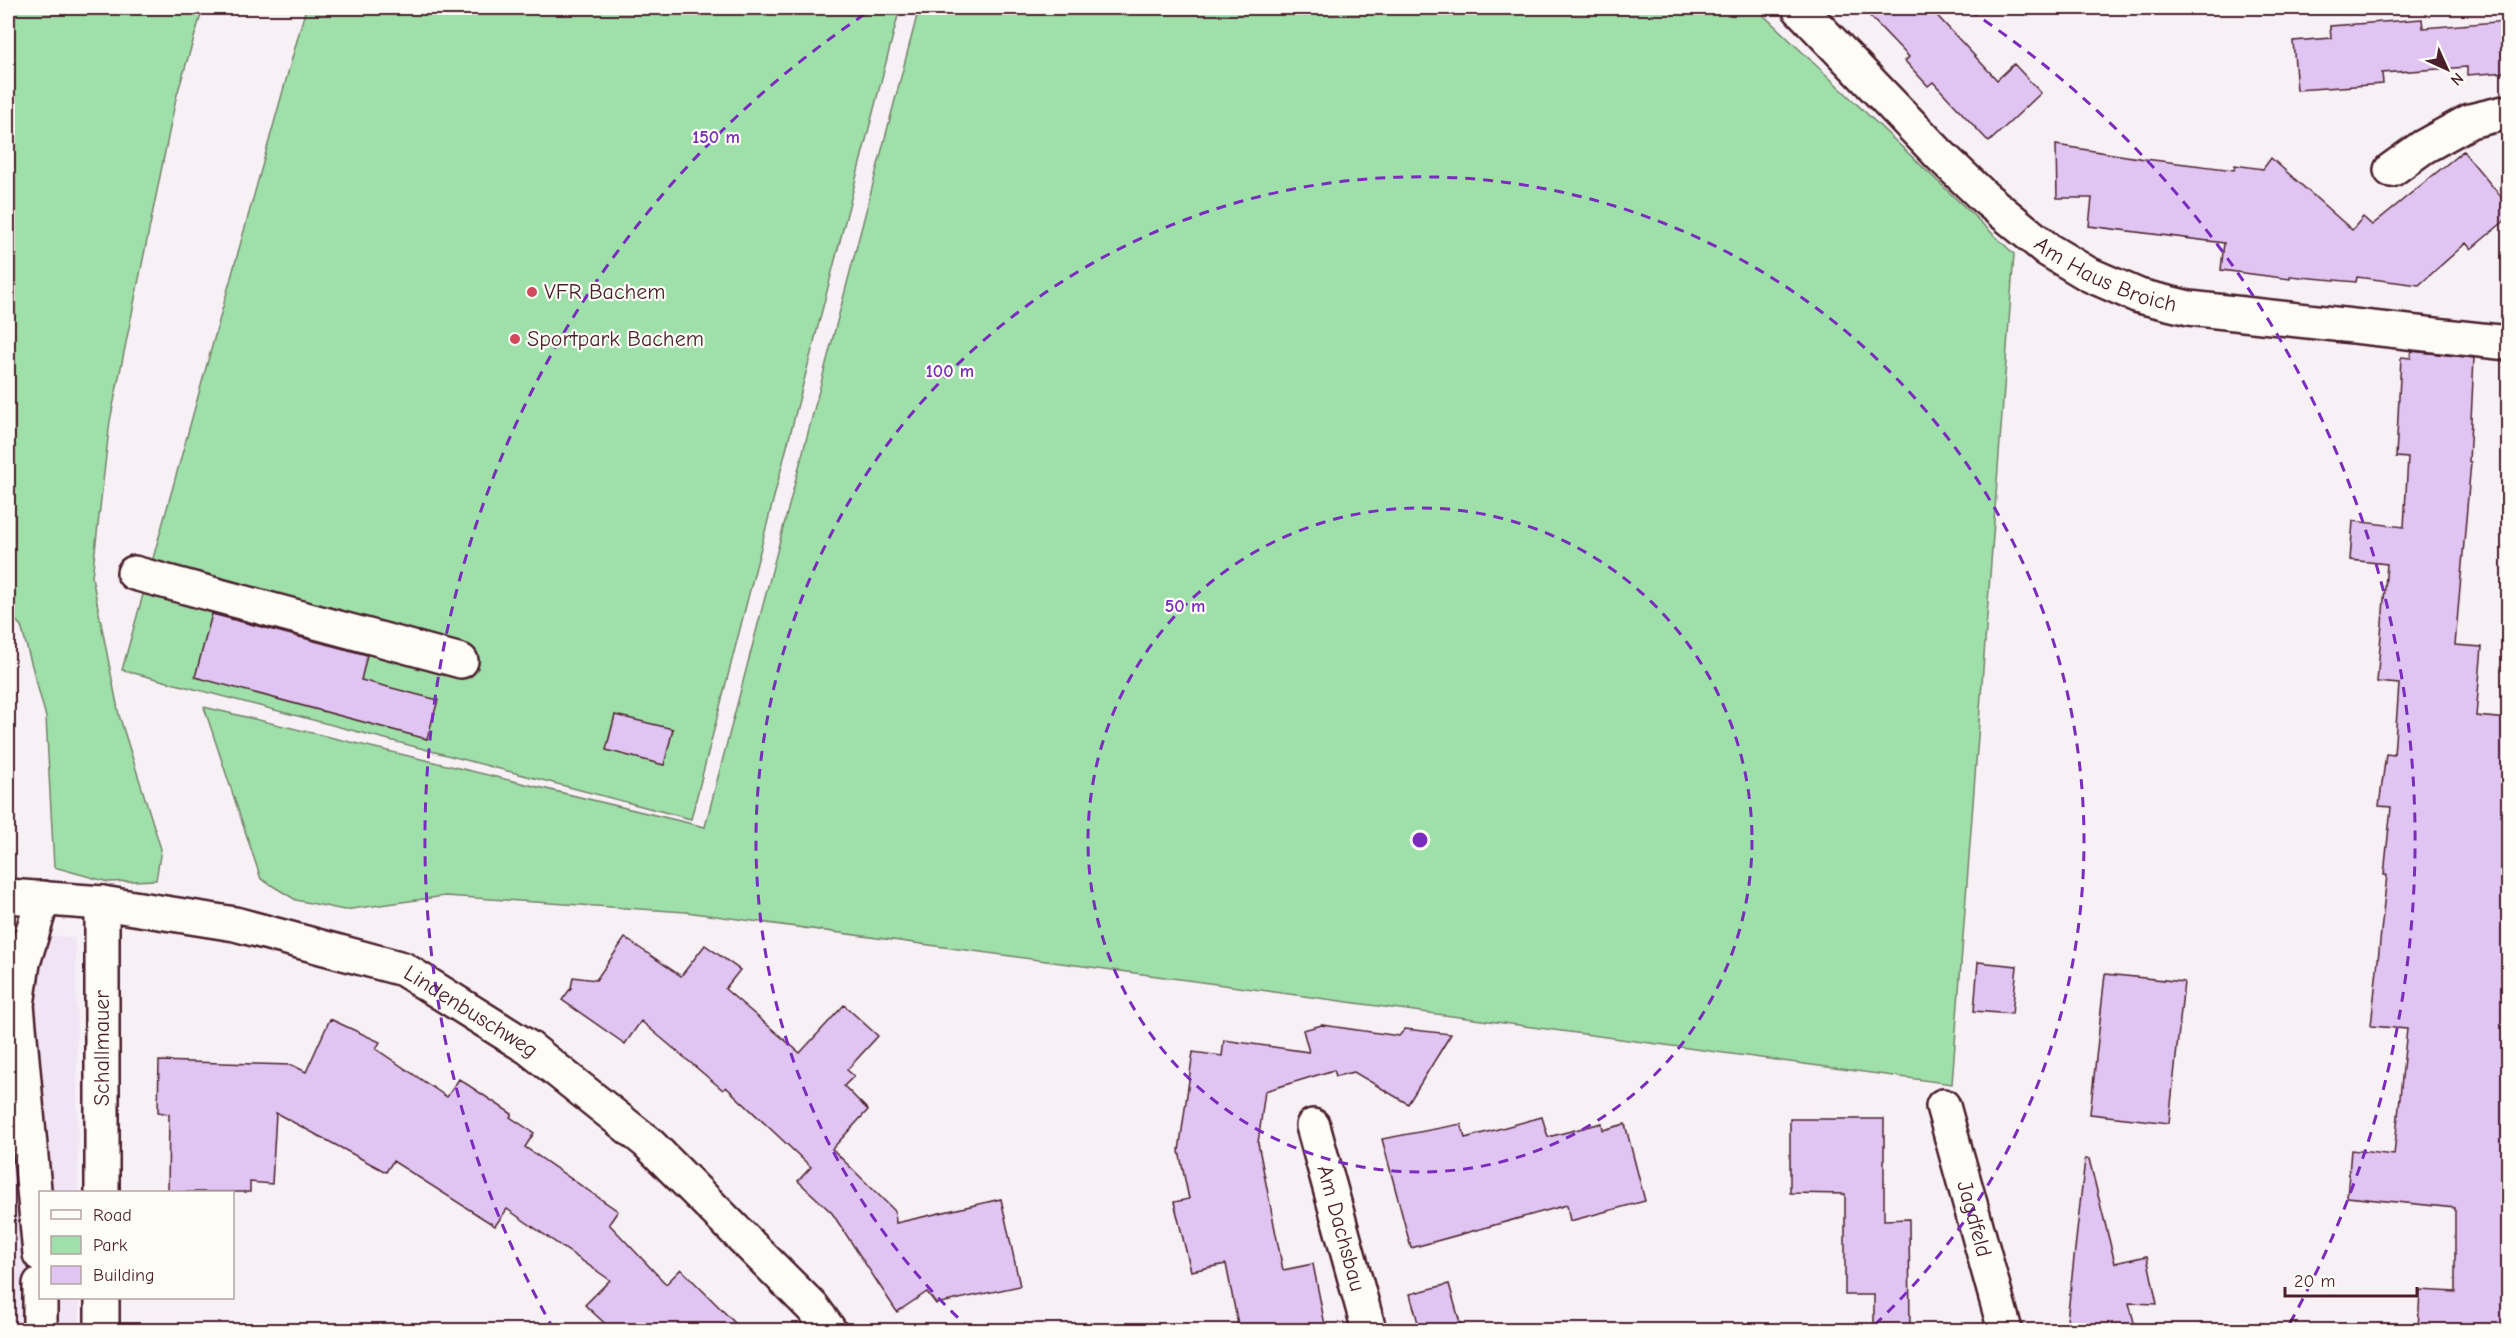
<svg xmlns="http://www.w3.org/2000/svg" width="2516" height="1338" viewBox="0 0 2516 1338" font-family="'Comic Neue',sans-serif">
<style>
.built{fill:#f0e4f5}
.green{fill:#9fe0aa;stroke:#74806a;stroke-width:1.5}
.building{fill:#e0c4f2;stroke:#4a1f2b;stroke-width:1.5}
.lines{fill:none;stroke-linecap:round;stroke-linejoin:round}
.minor-casing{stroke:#4a1f2b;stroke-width:38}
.minor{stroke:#fdfcf7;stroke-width:33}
.ring{fill:none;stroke:#7b2cbf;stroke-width:3;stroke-dasharray:10 8}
.poi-dot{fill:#d1495b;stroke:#fdfcf7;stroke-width:2}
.labels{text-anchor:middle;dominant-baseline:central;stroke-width:4.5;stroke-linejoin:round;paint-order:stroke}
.street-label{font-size:22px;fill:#4a1f2b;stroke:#fdfcf7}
.poi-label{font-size:22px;fill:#4a1f2b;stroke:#fdfcf7;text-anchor:start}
.centre{fill:#7b2cbf;stroke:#fdfcf7;stroke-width:3}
.ring-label{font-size:18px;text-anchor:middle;font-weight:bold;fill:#7b2cbf;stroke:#fdfcf7;stroke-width:4.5;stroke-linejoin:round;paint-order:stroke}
</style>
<rect width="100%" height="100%" fill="#f7f1f6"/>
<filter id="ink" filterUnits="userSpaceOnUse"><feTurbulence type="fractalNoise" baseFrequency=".0167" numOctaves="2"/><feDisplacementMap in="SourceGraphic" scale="12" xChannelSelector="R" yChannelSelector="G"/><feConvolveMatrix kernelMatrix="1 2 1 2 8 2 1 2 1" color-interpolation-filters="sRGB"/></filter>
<g filter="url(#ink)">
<path class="built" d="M8,931L74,938L76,951L78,1192H40V1298H79V1330H8Z"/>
<path class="green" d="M8,8H203L176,98L110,421L92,577L119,715L161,849L156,880L108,882L54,867L46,717L21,626L8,612Z
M306,8H900L691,819L122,670Z
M919,8H1756L2014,254L1952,1084L686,912L445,896L344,910L296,900L261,879L204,707L705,827Z"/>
<path class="building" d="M1862,8H1930L1997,80L2014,64L2041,93L1989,142L1933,82L1928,86L1905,61L1909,57Z
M2422,19L2423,28L2508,21V72L2467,75V67L2382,73L2383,84L2297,90L2293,41L2331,38L2330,26Z
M2056,145L2145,159L2234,170L2235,165L2263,169L2271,158L2352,230L2363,217L2372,225L2463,151L2508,205V218L2471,249L2466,243L2419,285L2357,277L2356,282L2290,276V279L2221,270L2224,243L2089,226L2092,198H2057Z
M2411,351L2474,358L2469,462H2471L2455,645L2482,647L2476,716L2508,719V1330H2418L2420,1290L2455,1292V1208L2347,1197L2351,1150L2394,1155L2407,1029L2371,1026L2387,875H2384L2391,807L2379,806L2386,754L2394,755L2399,684L2377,682L2387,564L2350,560L2353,521L2404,527L2408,458L2396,457L2401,357L2411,358Z
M212,614L367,655L361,680L438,700L427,739L195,677Z
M615,715L673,729L664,765L606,750Z
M625,938L681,976L705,945L740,970L725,989L800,1053L844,1005L878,1036L847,1070L854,1076L844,1086L868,1110L832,1149L895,1211L896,1223L1001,1199L1020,1286L936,1304L927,1292L897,1312L832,1213L798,1181L811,1167L726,1087L723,1090L641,1021L625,1044L562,1000L571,988L573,977L596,980Z
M1978,962L2017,966L2012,1014L1974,1011Z
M2105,974L2184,982L2169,1123L2090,1114Z
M330,1019L380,1042L376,1049L447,1097L459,1079L512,1114L510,1117L534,1133L525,1147L618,1211L609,1224L666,1284L681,1269L742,1330H612L585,1305L610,1280L507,1209L495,1226L393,1161L386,1172L276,1113L272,1184L250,1182V1192H168L169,1114L158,1112L159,1061L292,1065L306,1072Z
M1322,1025L1399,1036L1405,1029L1451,1034L1408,1104L1354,1072L1336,1076L1334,1070L1265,1091L1258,1143L1283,1270L1313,1264L1326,1330H1239L1226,1264L1191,1271L1174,1202L1189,1199L1179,1151L1193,1052L1222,1056L1224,1040L1309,1052L1303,1030Z
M1542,1117L1548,1137L1602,1123L1603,1130L1625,1124L1645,1201L1570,1221L1567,1205L1411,1248L1382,1139L1461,1124L1465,1138Z
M1790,1119H1884V1220L1909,1219L1910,1330H1874V1295H1845V1194L1790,1193Z
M2085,1159H2089L2115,1263L2147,1256L2157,1304L2129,1303L2136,1330H2066Z
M1449,1284L1462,1330H1420L1410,1294Z"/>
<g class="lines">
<g class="minor-casing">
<g id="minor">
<path id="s1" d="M1799,8L1939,154L1985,198L2048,250L2088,274L2139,296L2189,308L2508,343"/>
<path d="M2391,170L2423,147L2470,121L2508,112"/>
<path d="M134,573L461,661"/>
<path id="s2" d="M8,896L102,903L235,924L403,969L529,1048L647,1142L813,1308L829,1330"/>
<path id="s3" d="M1943,1106L2005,1330"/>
<path id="s4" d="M1313,1126L1369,1330"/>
<path d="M102,1192V903"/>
<path d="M40,1254L17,1005L23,963L43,898"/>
<path d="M40,1330V1284"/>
<path d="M102,1330V1298"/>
</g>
</g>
<use href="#minor" class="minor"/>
</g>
</g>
<g class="ring">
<circle cx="1420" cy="840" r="332"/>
<path d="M971 1330A664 664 0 1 1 1869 1330"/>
<path d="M554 1330A995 995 0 0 1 871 10M1969 10A995 995 0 0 1 2286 1330"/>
</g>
<g class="poi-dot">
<circle cx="532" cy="292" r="6"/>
<circle cx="515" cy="339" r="6"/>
</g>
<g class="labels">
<g class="street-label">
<text stroke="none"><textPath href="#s1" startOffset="411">Am Haus Broich</textPath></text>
<text stroke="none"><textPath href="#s2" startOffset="483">Lindenbuschweg</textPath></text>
<text transform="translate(102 1048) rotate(-90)">Schallmauer</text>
<text stroke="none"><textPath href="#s3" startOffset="117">Jagdfeld</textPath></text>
<text stroke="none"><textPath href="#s4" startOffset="106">Am Dachsbau</textPath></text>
</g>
<g class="poi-label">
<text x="544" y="292">VFR Bachem</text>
<text x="527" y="339">Sportpark Bachem</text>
</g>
</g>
<circle cx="1420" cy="840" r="9" class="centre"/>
<g class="ring-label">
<text x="716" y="143">150 m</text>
<text x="950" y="377">100 m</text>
<text x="1185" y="612">50 m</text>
</g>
<rect width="2516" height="1338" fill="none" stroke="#fdfcf7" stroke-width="30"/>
<rect x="15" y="15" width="2486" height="1308" fill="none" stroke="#4a1f2b" stroke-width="2" filter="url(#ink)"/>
<rect x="39" y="1191" width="195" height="108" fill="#fdfcf7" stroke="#b5a4a5" stroke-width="1.5"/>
<rect x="51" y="1210" width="30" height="9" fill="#fdfcf7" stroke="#b5a4a5" stroke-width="1.5"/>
<text x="93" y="1221" font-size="18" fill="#4a1f2b">Road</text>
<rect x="51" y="1236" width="30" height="18" fill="#9fe0aa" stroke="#b5a4a5" stroke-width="1.5"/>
<text x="93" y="1251" font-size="18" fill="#4a1f2b">Park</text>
<rect x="51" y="1266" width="30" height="18" fill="#e0c4f2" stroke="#b5a4a5" stroke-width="1.5"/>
<text x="93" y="1281" font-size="18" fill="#4a1f2b">Building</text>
<g transform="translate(2447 69) rotate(135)" stroke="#fdfcf7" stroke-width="4.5" paint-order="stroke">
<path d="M0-4.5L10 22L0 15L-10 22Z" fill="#4a1f2b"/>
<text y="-9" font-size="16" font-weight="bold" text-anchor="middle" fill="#4a1f2b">N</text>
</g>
<path d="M2285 1287v9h132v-9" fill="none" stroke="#4a1f2b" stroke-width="3"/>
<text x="2294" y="1287" font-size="18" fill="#4a1f2b" stroke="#fdfcf7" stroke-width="4.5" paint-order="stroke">20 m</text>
</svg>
